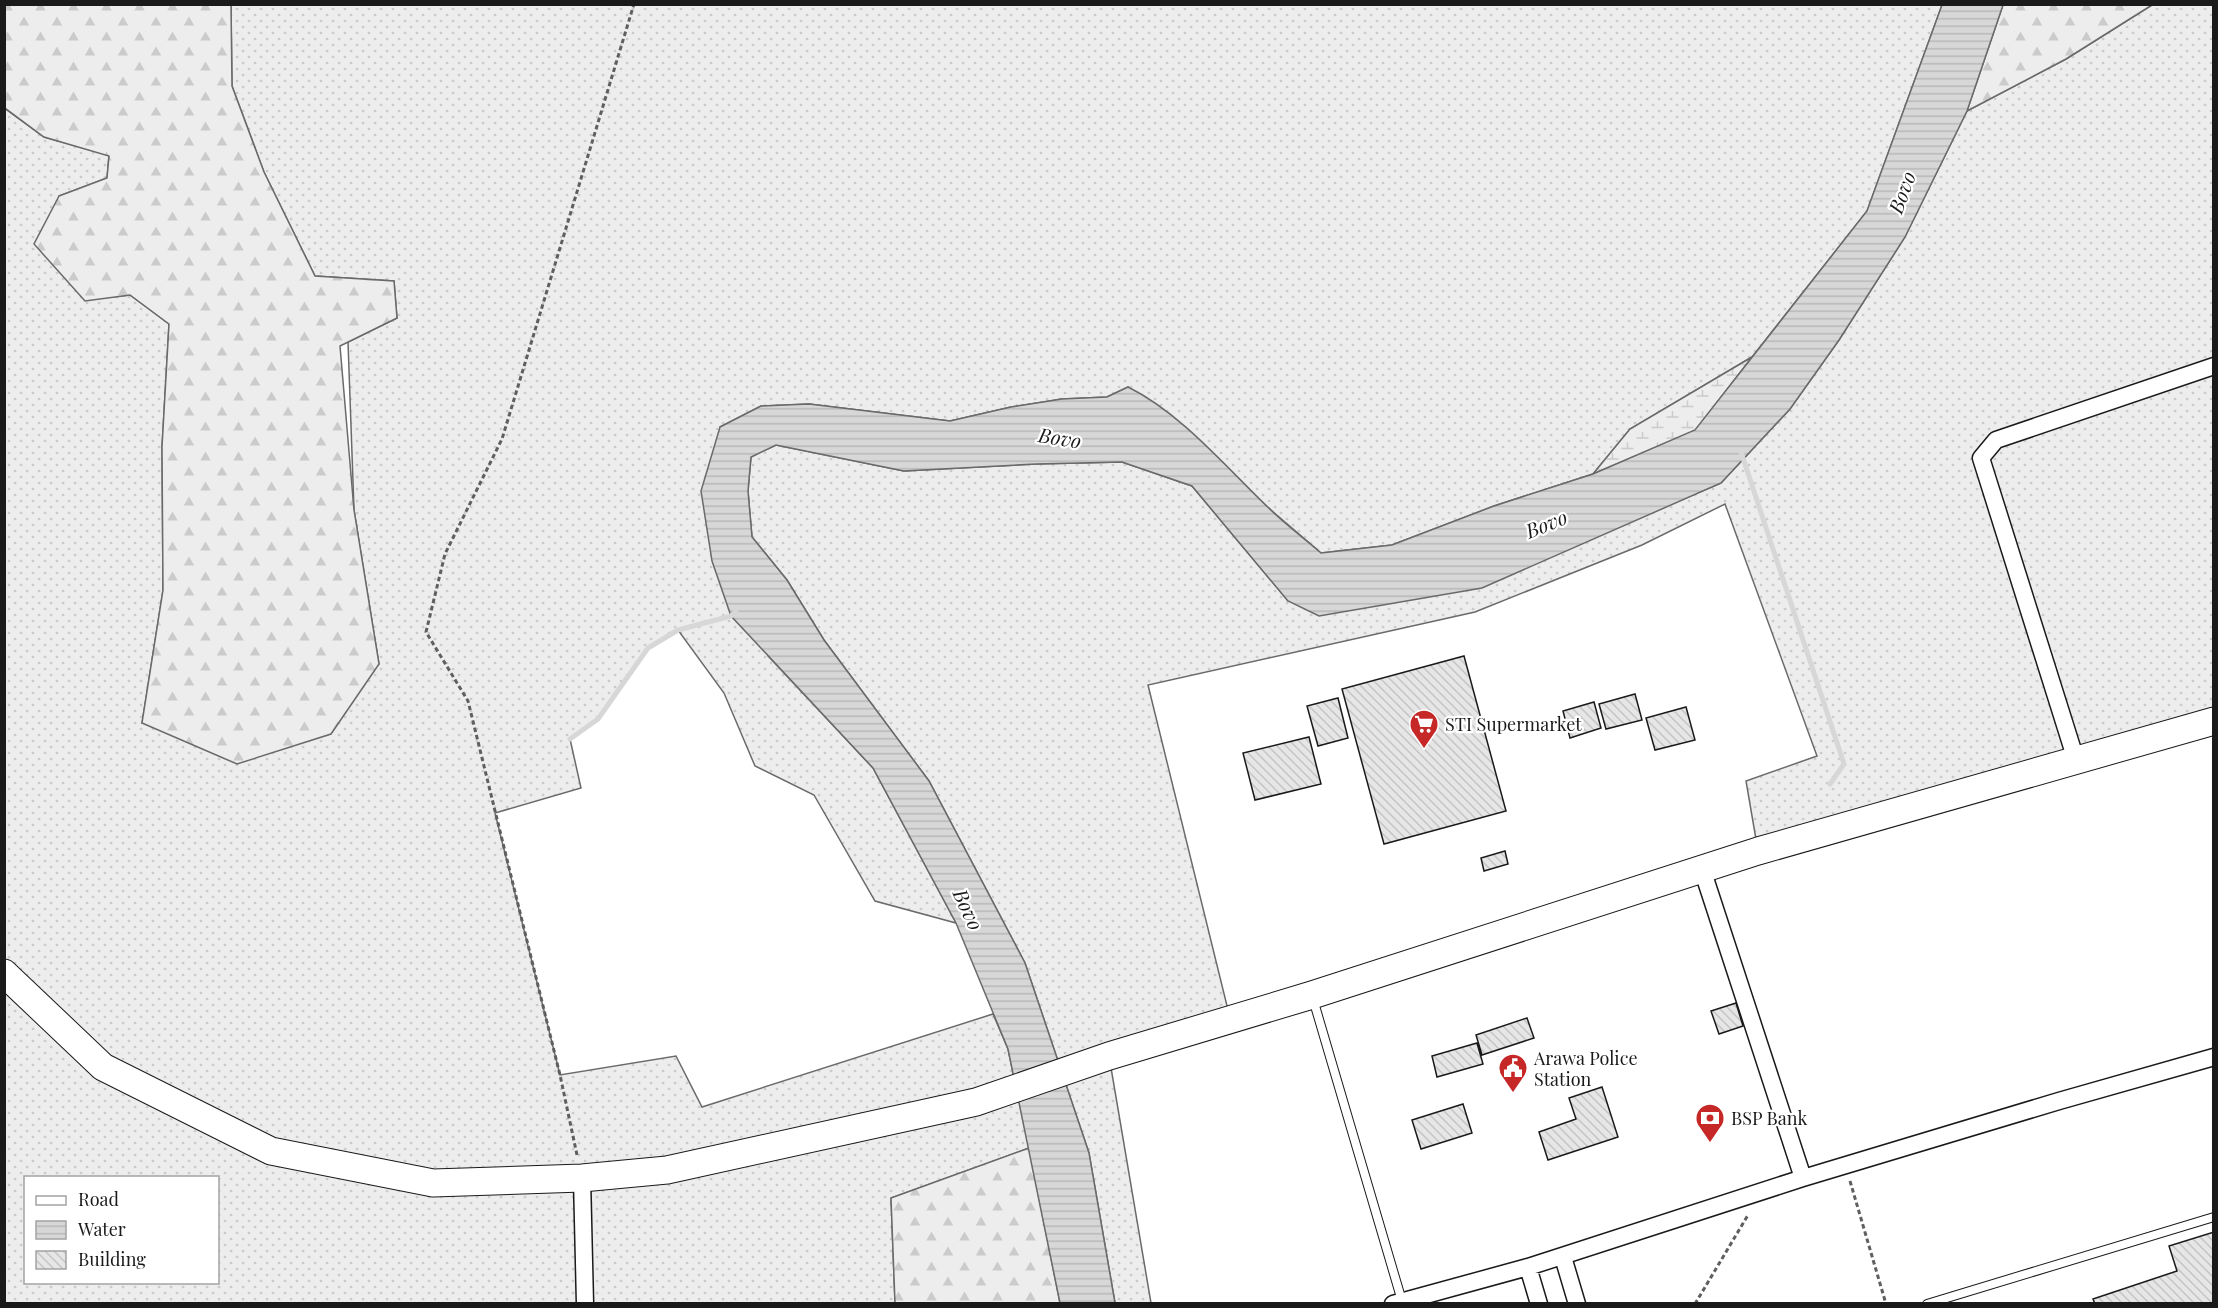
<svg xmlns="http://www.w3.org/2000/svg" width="2218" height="1308" viewBox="0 0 2218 1308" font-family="'Playfair Display',serif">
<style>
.grass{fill:url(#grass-dots);stroke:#6a6a6a;stroke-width:1.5;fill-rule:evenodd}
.forest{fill:url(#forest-firs);stroke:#6a6a6a;stroke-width:1.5}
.wetland{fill:url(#wetland-marsh);stroke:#6a6a6a;stroke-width:1.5}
.water{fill:url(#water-rules);stroke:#6a6a6a;stroke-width:1.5}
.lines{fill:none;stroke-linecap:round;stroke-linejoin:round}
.stream{stroke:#d7d7d7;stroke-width:5}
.building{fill:url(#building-back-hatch);stroke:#1a1a1a;stroke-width:1.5}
.service-casing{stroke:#1a1a1a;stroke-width:10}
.minor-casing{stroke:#1a1a1a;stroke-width:19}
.primary-casing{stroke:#1a1a1a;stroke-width:29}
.path{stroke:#5f5f5f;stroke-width:3;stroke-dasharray:4.5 3;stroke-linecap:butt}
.service{stroke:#fff;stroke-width:8}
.minor{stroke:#fff;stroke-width:16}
.primary{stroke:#fff;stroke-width:27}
.labels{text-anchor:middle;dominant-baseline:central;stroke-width:4.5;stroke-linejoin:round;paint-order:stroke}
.poi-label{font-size:18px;fill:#1a1a1a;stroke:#fff;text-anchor:start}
.water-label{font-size:20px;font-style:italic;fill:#1a1a1a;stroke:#fff}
</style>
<defs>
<pattern id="grass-dots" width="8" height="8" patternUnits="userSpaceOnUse" patternTransform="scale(1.5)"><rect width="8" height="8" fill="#ededed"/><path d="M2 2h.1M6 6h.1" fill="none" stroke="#cbcbcb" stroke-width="1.8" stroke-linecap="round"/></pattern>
<pattern id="forest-firs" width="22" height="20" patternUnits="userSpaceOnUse" patternTransform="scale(1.5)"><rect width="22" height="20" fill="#ededed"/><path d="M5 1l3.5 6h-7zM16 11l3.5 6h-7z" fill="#cbcbcb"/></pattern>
<pattern id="wetland-marsh" width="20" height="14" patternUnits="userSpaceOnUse" patternTransform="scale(1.5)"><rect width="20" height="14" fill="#ededed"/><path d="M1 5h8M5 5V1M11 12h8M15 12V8" fill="none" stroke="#cbcbcb"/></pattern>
<pattern id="water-rules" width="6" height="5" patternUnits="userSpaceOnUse" patternTransform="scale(1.5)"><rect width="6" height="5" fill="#d7d7d7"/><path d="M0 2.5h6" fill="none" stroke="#b8b8b8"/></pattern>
<pattern id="building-back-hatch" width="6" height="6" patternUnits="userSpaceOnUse" patternTransform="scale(1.5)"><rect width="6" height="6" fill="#e6e6e6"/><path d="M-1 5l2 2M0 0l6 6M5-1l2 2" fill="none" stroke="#c5c5c5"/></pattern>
</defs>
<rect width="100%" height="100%" fill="#fff"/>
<path class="grass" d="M231,5H1942L1867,211L1752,357L1630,429L1593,474L1494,506L1392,545L1321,553L1128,387L1107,397L1062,399L1011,407L950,421L809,404L761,406L720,427L768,656L873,768L956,923L875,901L814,795L755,766L724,693L678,630L648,648L598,719L570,739L581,788L495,813L560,1075L676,1056L702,1107L993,1014L1008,1049L1029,1148L891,1198L895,1303H5L4,108L44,137L109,155L107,178L59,196L85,300L130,295L169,324L162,447L163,590L142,723L379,664L354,510L348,342L397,318L394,281L315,276L264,172L232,86ZM26,1178H218V1282H26Z
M2152,5H2213V721L1758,851L1746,781L1817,756L1725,504L1642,545L1475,612L1148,685L1230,1018L1109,1056L1151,1303H1115L1089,1153L1025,963L929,781L824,640L787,580L752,537L748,491L751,457L776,445L904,471L1036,464L1122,462L1192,486L1288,601L1653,512L1721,483L1790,409L1839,340L1905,237L1967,111L2066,59Z"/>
<path class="forest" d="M4,5H231L232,86L264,172L315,276L394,281L397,318L340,346L354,510L379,664L331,734L237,764L142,723L163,590L162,447L169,324L130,295L85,301L34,244L59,196L107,178L109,156L44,137L5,108Z
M2003,5H2152L2066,59L1967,111Z
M1029,1148L1060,1303H895L891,1198Z"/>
<path class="wetland" d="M1752,357L1695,431L1593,474L1630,429Z"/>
<path class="water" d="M1942,5H2003L1967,111L1905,237L1839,340L1790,409L1721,483L1482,588L1319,616L1288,601L1192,486L1122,462L1036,464L904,471L776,445L751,457L748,491L752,537L787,580L824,640L929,781L1025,963L1089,1153L1115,1303H1060L1008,1049L956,923L873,768L731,616L712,561L701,491L720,427L761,406L809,404L950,421L1011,407L1062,399L1107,397L1128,387C1183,414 1230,472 1275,514C1289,527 1306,540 1321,553L1392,545L1494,506L1593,474L1695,430L1867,211Z"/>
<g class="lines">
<path class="stream" d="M1741,452L1844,764L1830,784
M570,739L598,719L648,648L678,630L731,616L736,612"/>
</g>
<path class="building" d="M1464,656L1506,811L1384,844L1342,689Z
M1635,694L1642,720L1606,729L1599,704Z
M1338,698L1348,738L1318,746L1307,706Z
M1594,702L1601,728L1570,738L1563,711Z
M1686,707L1695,740L1655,750L1646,718Z
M1309,737L1321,784L1255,800L1243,753Z
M1505,851L1508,864L1484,871L1481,858Z
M1736,1003L1743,1026L1719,1034L1711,1011Z
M1527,1018L1534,1038L1482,1055L1476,1035Z
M1477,1043L1483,1064L1437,1077L1432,1056Z
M1602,1087L1618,1137L1548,1160L1539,1132L1576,1119L1569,1098Z
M1463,1104L1472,1133L1421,1149L1412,1120Z
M2214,1232V1304H2095L2093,1299L2177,1271L2169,1246Z"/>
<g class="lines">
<g class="service-casing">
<path id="service" d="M1313,999L1402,1301
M1927,1304L2214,1217"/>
</g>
<g class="minor-casing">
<path id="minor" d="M2076,760L1981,458L1996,440L2214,366
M1702,869L1803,1178
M582,1178L585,1304
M1563,1257L1577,1304
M1528,1267L1539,1304
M1393,1304L1528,1267L1803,1178L2059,1101L2214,1057"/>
</g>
<g class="primary-casing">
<path id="primary" d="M4,973L103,1067L271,1151L433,1183L582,1178L667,1170L976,1102L1109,1056L1312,995L1758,851L2214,721"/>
</g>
<path class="path" d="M577,1155L560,1075L468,701L426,632L445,554L502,439L634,4
M1850,1181L1886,1304
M1695,1304L1748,1215"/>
<use href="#service" class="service"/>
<use href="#minor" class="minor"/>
<use href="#primary" class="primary"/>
</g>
<defs>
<g id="supermarket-pin" transform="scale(1.5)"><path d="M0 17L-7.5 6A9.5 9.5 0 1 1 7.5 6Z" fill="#c62828" stroke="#fff"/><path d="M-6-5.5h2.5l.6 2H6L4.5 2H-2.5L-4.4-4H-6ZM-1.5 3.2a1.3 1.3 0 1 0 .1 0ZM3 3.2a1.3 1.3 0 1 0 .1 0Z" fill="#fff"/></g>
<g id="civic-pin" transform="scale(1.5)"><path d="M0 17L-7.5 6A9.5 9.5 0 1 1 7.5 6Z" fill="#c62828" stroke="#fff"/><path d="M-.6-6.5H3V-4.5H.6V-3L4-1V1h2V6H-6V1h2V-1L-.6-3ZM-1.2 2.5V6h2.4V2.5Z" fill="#fff"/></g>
<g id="bank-pin" transform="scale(1.5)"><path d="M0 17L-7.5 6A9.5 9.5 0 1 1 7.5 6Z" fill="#c62828" stroke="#fff"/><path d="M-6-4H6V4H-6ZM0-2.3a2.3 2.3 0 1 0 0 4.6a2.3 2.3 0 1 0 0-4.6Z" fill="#fff"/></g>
</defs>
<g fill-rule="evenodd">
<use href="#supermarket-pin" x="1424" y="724"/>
<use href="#civic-pin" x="1513" y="1068"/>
<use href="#bank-pin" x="1710" y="1118"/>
</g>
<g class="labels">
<g class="poi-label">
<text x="1445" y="724">STI Supermarket</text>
<text x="1534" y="1058">Arawa Police<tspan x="1534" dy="21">Station</tspan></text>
<text x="1731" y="1118">BSP Bank</text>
</g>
<g class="water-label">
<text transform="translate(1901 192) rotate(-70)">Bovo</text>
<text transform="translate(1060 437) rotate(9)">Bovo</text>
<text transform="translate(1546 523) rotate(-22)">Bovo</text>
<text transform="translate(969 909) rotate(65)">Bovo</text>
</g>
</g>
<rect width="2218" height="1308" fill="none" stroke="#1a1a1a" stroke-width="12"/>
<rect x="24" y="1176" width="195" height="108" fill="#ffffff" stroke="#a3a3a3" stroke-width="1.5"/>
<rect x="36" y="1196" width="30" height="9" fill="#ffffff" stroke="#a3a3a3" stroke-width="1.5"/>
<text x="78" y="1206" font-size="18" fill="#1a1a1a">Road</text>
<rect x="36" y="1221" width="30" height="18" fill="url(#water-rules)" stroke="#a3a3a3" stroke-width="1.5"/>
<text x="78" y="1236" font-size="18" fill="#1a1a1a">Water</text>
<rect x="36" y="1251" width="30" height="18" fill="url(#building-back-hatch)" stroke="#a3a3a3" stroke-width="1.5"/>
<text x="78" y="1266" font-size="18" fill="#1a1a1a">Building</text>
</svg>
